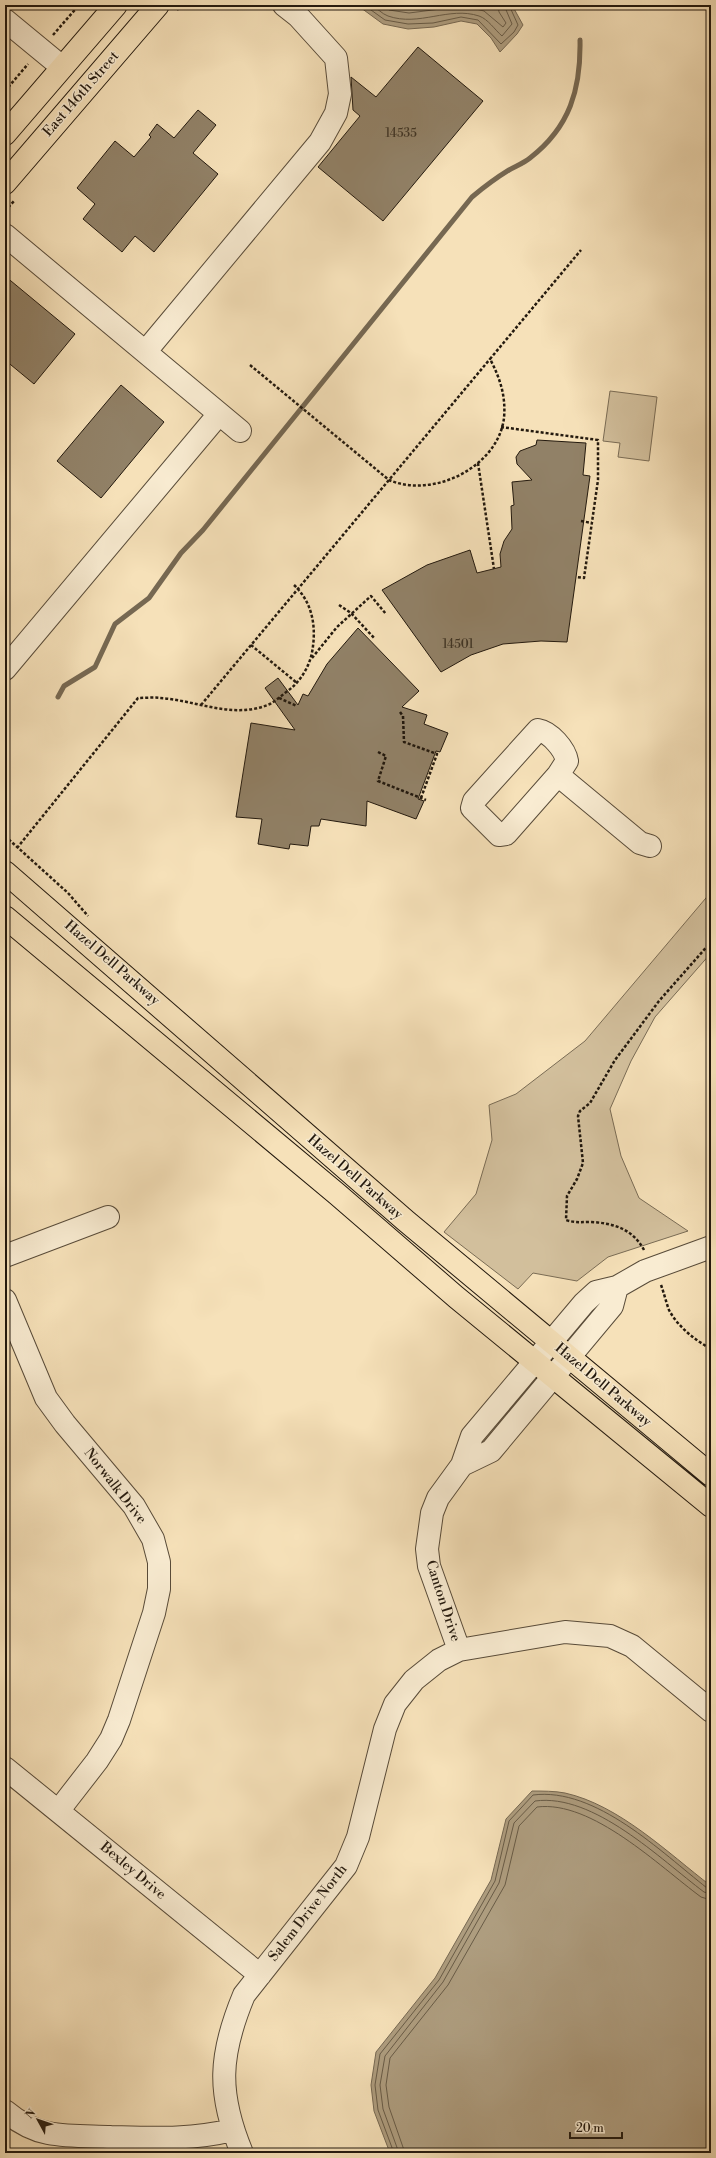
<svg xmlns="http://www.w3.org/2000/svg" width="716" height="2158" viewBox="0 0 716 2158" font-family="'Libre Bodoni',serif">
<style>
.green{fill:#d2bf9c;stroke:#7a6c55}
.water{fill:#ae9d7f;stroke:#766852}
.lines{fill:none;stroke-linecap:round;stroke-linejoin:round}
.shore{stroke:#685b46;stroke-width:1}
.stream{stroke:#766852;stroke-width:5}
.building{fill:#918167;stroke:#23190e}
.minor-casing{stroke:#584b39;stroke-width:24}
.major-casing{stroke:#23190e;stroke-width:24}
.path{stroke:#23190e;stroke-width:2.5;stroke-dasharray:3 2;stroke-linecap:butt}
.minor{stroke:#f9ecd2;stroke-width:22}
.major{stroke:#f6e1b9;stroke-width:22}
.labels{text-anchor:middle;dominant-baseline:central;stroke-width:3;stroke-linejoin:round;paint-order:stroke}
.number-label{font-size:12px;fill:#3e3324}
.street-label{font-size:14px;fill:#23190e;stroke:#f9ecd2}
</style>
<rect width="100%" height="100%" fill="#f6e1b9"/>
<filter id="stains"><feTurbulence type="fractalNoise" baseFrequency=".005" numOctaves="4"/><feColorMatrix values="0 0 0 0 .2 0 0 0 0 .09 0 0 0 0 .02 0 0 0 .5 -.17"/></filter>
<radialGradient id="worn" r=".72"><stop offset=".6" stop-color="#630" stop-opacity="0"/><stop offset="1" stop-color="#630" stop-opacity=".3"/></radialGradient>
<path class="green" d="M610,391L657,397L649,461L618,457L620,443L603,441Z
M711,892V953L655,1017L631,1061L610,1109L621,1156L639,1198L688,1231L608,1257L577,1281L533,1273L518,1289L444,1232L476,1194L492,1140L489,1105L516,1094L585,1041Z"/>
<path class="water" d="M357,5H512L523,25L517,34L500,52L491,38L477,24L461,21L434,27L408,29L383,24Z
M532,1791C542,1791 555,1791 565,1793C619,1805 668,1853 711,1886V2153H390L374,2111L371,2085L376,2052L435,1978L491,1880L506,1819Z"/>
<g class="lines">
<path class="shore" d="M364,5L385,20L408,24L433,23L461,17L478,20L501,44L514,32L518,25L509,5
M372,5C377,8 382,14 388,16C419,27 449,6 479,16C488,19 495,30 502,36L512,24L504,5
M383,5L389,10L409,13L464,6L484,11L503,27L506,23L499,12L498,5
M394,2153L378,2110L375,2085L380,2054L439,1980L495,1881L509,1821L533,1795C596,1787 661,1852 707,1888L711,1889
M399,2153L383,2109L380,2085L385,2056L443,1982L499,1883L514,1823L535,1801C594,1793 660,1859 704,1892L711,1894
M405,2153L389,2107L386,2085L390,2058L448,1985L505,1885L519,1826L537,1807C592,1800 659,1866 701,1897L711,1900"/>
<path class="stream" d="M58,697L64,686L95,667L115,624L149,598L181,553L203,530L472,197C484,187 496,178 509,170C516,166 524,163 530,158C570,127 581,89 580,40"/>
</g>
<path class="building" d="M418,47L483,101L383,221L318,167L360,116L353,110L351,77L376,97Z
M198,110L216,125L193,153L218,174L154,252L135,236L122,252L83,219L95,204L77,188L115,141L134,157L151,137L149,135L157,124L174,138Z
M5,276L75,334L34,384L5,360Z
M121,385L164,422L101,498L57,461Z
M537,440L586,443L583,475L590,476L567,642L541,641L503,644L471,655L441,672L382,590L427,565L470,550L477,573L501,567L500,554L504,541L512,529L511,506L514,505L512,482L532,480L517,464L516,457L520,451L536,445Z
M358,628L419,691L402,707L427,715L424,724L448,733L440,752L436,751L418,799L424,801L416,819L367,801L366,826L321,819L319,826H311L308,846L290,844L289,849L258,844L262,819L236,817L251,723L295,730L265,688L278,678L298,705L303,694L308,696L327,664Z"/>
<g class="lines">
<g class="minor-casing">
<path id="minor" d="M5,20L62,67
M5,235L240,431
M146,351L320,142L336,113L340,94L336,58L298,16L284,5
M5,669L219,414
M558,775L506,834L499,835L472,808L474,801L538,730C550,732 565,749 567,761L558,775L640,843L650,846
M5,1256L108,1217
M5,1300L46,1398L65,1424L134,1506L153,1539L159,1562V1589L154,1613L119,1720L111,1739L97,1761L59,1810
M462,1465L491,1451L612,1306L617,1287
M459,1650L429,1566L427,1549L432,1513L438,1498L462,1465L472,1436L584,1303L596,1292L617,1287L645,1271L711,1247
M5,1768L260,1975
M5,2111C17,2121 32,2130 48,2133C69,2137 90,2136 111,2137C153,2138 192,2140 232,2130
M242,2153C217,2093 219,2055 244,1995L346,1866L358,1837L385,1729L395,1704L414,1680L439,1660L459,1650L565,1632L610,1636L632,1646L711,1711"/>
</g>
<g class="major-casing">
<path id="major" d="M5,134L116,5
M5,183L158,5
M5,872L406,1221L711,1475
M5,917L337,1194L456,1297L711,1506"/>
</g>
<path class="path" d="M177,10L181,5
M53,35L79,5
M5,91L28,64
M5,211L14,201
M250,365L389,480C433,499 498,467 504,418C506,396 500,378 490,359L581,250
M501,427L598,440V480L584,578L576,577
M478,463L494,569
M581,521L592,523
M339,605L351,613L375,639
M251,645L297,683
M312,658L337,627L371,596L386,614
M279,698L297,706
M201,705L490,359
M400,712L403,716L404,742L437,754L421,798
M378,752L386,756L378,781L426,800
M5,836L68,893L88,916
M17,848L138,698C145,698 153,697 160,698C196,700 233,720 270,704C275,701 280,697 285,693C301,682 311,665 313,646C316,623 311,601 294,585
M644,1250C633,1229 613,1223 591,1222C582,1222 575,1223 566,1220L567,1196L577,1179L583,1163L578,1116L580,1111L590,1103L615,1060L659,1001L711,942
M661,1285C664,1293 666,1302 669,1310C678,1327 695,1340 711,1349"/>
<use href="#minor" class="minor"/>
<use href="#major" class="major"/>
</g>
<g class="labels">
<g class="number-label">
<text x="401" y="133">14535</text>
<text x="458" y="644">14501</text>
</g>
<g class="street-label">
<text transform="translate(81 94) rotate(-49)">East 146th Street</text>
<text transform="translate(112 963) rotate(41)">Hazel Dell Parkway</text>
<text transform="translate(355 1177) rotate(41)">Hazel Dell Parkway</text>
<text transform="translate(603 1385) rotate(40)">Hazel Dell Parkway</text>
<text transform="translate(115 1486) rotate(52)">Norwalk Drive</text>
<text transform="translate(443 1601) rotate(72)">Canton Drive</text>
<text transform="translate(133 1871) rotate(40)">Bexley Drive</text>
<text transform="translate(308 1913) rotate(-52)">Salem Drive North</text>
</g>
</g>
<rect width="716" height="2158" fill="none" stroke="#f6e1b9" stroke-width="20"/>
<rect x="6" y="6" width="704" height="2146" fill="none" stroke="#23190e" stroke-width="2"/>
<rect x="10" y="10" width="696" height="2138" fill="none" stroke="#23190e"/>
<g transform="translate(38 2120) rotate(310)" stroke="#f9ecd2" stroke-width="3" paint-order="stroke">
<path d="M0-3L7 15L0 10L-7 15Z" fill="#23190e"/>
<text y="-6" font-size="11" font-weight="bold" text-anchor="middle" fill="#23190e">N</text>
</g>
<path d="M570 2132v6h52v-6" fill="none" stroke="#23190e" stroke-width="2"/>
<text x="576" y="2132" font-size="12" fill="#23190e" stroke="#f9ecd2" stroke-width="3" paint-order="stroke">20 m</text>
<rect width="100%" height="100%" filter="url(#stains)"/>
<rect width="100%" height="100%" fill="url(#worn)"/>
</svg>
